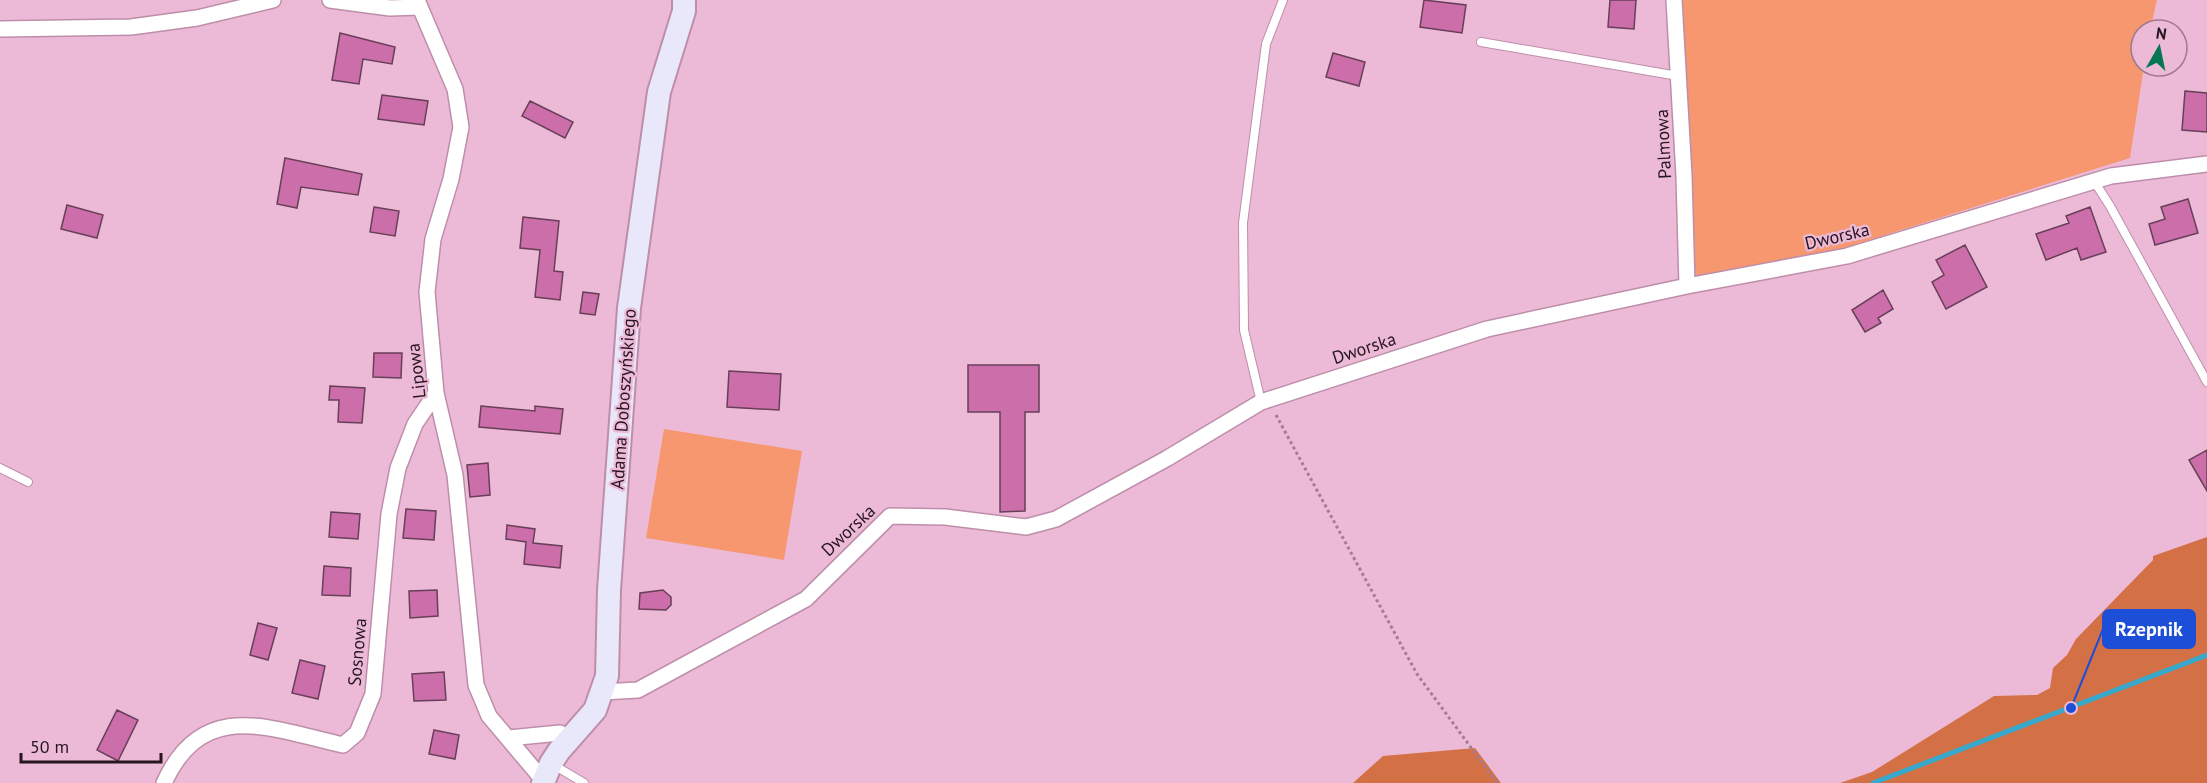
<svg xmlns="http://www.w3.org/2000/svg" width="2207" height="783" viewBox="0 0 2207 783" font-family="'PT Sans',sans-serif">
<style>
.green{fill:#f69770}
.forest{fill:#d37046}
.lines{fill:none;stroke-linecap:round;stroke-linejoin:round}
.stream{stroke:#39a9cb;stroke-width:5}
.building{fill:#cb6ea9;stroke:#683f58;stroke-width:1.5}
.lane-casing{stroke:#bd8eaa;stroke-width:10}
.street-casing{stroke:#bd8eaa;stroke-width:18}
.secondary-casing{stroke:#bd8eaa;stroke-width:26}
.path{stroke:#a37d93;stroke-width:3;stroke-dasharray:3 3;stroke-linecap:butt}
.lane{stroke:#fff;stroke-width:8}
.street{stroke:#fff;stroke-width:15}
.secondary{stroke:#e8e8fa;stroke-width:22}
.labels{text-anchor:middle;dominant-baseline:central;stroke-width:4.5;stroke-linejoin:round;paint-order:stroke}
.street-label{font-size:18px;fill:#271520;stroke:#ecbad7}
.leader{fill:none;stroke:#1d4ed8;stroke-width:2}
.callout-dot{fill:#1d4ed8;stroke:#ecbad7;stroke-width:2}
.callout{fill:#1d4ed8;stroke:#1d4ed8;stroke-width:2}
.callout-label{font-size:20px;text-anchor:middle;font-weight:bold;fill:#fff}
</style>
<rect width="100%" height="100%" fill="#ecbad7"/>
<path class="green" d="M1683,0H2157L2150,30H2141V66H2144L2130,158L1812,258L1698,277L1692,270Z
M664,429L802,451L784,560L646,538Z"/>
<path class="forest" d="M2207,537V783H1840L1872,772L1994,696L2037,695L2050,688L2053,668L2067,655L2076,639L2153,560V556Z
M1475,748L1501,783H1353L1383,756Z"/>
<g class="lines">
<path class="stream" d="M1873,783L2207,655"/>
</g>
<path class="building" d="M1424,0L1466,5L1462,33L1420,27Z
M1610,0H1636L1634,29L1608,27Z
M340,33L395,47L392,64L363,59L359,84L332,80Z
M1333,53L1365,62L1359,86L1326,77Z
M2185,91L2207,93V132L2182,130Z
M382,95L428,101L424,125L378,119Z
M530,101L573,122L565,138L522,116Z
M285,158L362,174L358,195L301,187L297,208L277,204Z
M2188,199L2198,233L2155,245L2149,224L2165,219L2161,207Z
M67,205L103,215L97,238L61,229Z
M374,207L399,211L395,236L370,232Z
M2090,207L2106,252L2081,260L2077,248L2046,260L2036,234L2069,223L2066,216Z
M523,217L559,221L554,271L563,272L560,300L535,297L540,250L520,248Z
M1965,245L1987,287L1946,309L1932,282L1944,275L1936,260Z
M1883,290L1893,309L1878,318L1881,323L1865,332L1852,310Z
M583,292L599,294L595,315L580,313Z
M374,353H402L401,378L373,377Z
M968,365H1039V412H1025V511L1000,512V412H968Z
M729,371L781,374L779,410L727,407Z
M330,386L365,388L362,423L338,422L339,400H329Z
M481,406L535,411V406L563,409L560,434L479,427Z
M2207,450V491L2189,460Z
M488,463L490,495L470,497L467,465Z
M406,509L436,511L434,540L403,538Z
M331,512L360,514L358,539L329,537Z
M507,525L535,529L533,543L562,546L560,568L524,564L526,542L506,539Z
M324,566L351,568L350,596L322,595Z
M437,590L438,616L410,618L409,591Z
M663,590L671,597V605L666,610L639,609L640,593Z
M258,623L277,628L268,660L250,655Z
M300,660L325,666L318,699L292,693Z
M444,672L446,700L414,701L412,674Z
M117,710L138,720L118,761L97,750Z
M434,730L459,735L455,759L429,754Z"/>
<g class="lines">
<g class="lane-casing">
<path id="lane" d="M1481,42L1678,76
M2094,181L2110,206L2207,382
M1261,402L1244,330L1243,223L1266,44L1283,0
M0,468L28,482
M552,764L584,783"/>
</g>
<g class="street-casing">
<path id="street" d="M330,0L390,8L419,7
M417,0L455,89L461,127L451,179L433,239L427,292L436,393L455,475L476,685L489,716L543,780
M1674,0L1684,176L1687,286
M0,29L131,27L197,18L273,0
M602,692L638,690L806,599L890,516L945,517L1026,527L1056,519L1166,459L1261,402L1487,329L1687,286L1847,256L2111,176L2207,164
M508,738L560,733L569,739
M164,783C203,697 271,729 343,745L357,733L373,694L389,514L398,468L415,424L436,393"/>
</g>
<g class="secondary-casing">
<path id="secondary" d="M543,783L551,763L559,751L595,710L607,676L609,590L629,308L659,92L684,11V0"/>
</g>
<path class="path" d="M1276,415L1417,674L1497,783"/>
<use href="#lane" class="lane"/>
<use href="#street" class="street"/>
<use href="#secondary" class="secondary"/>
</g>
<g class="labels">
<g class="street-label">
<text transform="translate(1663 144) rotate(-93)">Palmowa</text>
<text transform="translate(1837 236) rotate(-13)">Dworska</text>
<text transform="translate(1364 348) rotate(-18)">Dworska</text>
<text transform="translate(416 371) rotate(-97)">Lipowa</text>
<text transform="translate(623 399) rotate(-86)">Adama Doboszyńskiego</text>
<text transform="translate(848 530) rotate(-43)">Dworska</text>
<text transform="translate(357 652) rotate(-85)">Sosnowa</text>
</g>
</g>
<path class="leader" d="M2071 708L2103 629"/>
<circle class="callout-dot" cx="2071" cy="708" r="6"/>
<rect class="callout" x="2103" y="610" width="92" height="38" rx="6"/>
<g class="callout-label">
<text x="2149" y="636">Rzepnik</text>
</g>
<g transform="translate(2159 48) rotate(9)"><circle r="28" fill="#ecbad7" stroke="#9d788e" stroke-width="1.5"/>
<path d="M0-4.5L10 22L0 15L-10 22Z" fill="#047651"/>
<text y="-9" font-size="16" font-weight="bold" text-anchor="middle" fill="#271520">N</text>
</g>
<path d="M21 753v9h140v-9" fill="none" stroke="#271520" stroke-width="3"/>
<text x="30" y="753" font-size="18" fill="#271520" stroke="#ecbad7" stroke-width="4.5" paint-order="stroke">50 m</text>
</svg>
